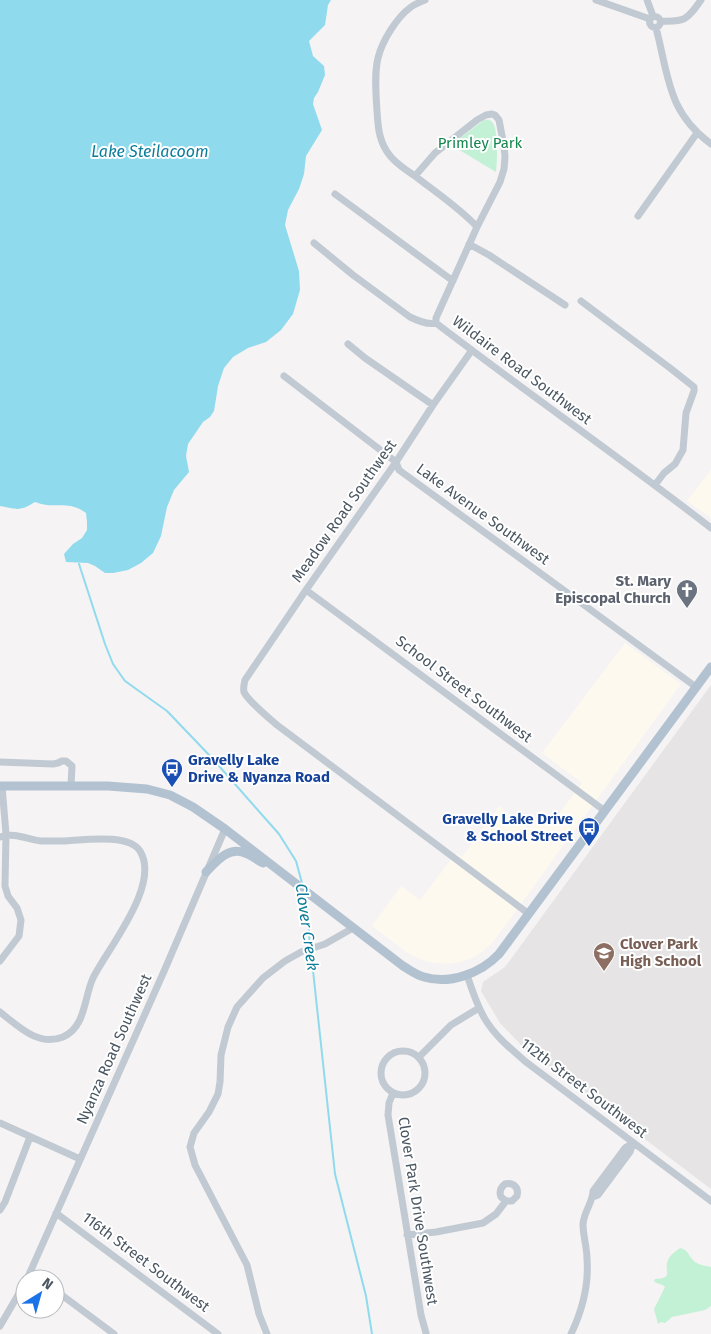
<svg xmlns="http://www.w3.org/2000/svg" width="711" height="1334" viewBox="0 0 711 1334" font-family="'Fira Sans',sans-serif">
<style>
.commercial{fill:#fdf9ef}
.education{fill:#e6e4e5}
.green{fill:#c3f1d5}
.water{fill:#90daee}
.lines{fill:none;stroke-linecap:round;stroke-linejoin:round}
.stream{stroke:#90daee;stroke-width:2}
.minor{stroke:#c1cad2;stroke-width:7}
.major{stroke:#b3c2d1;stroke-width:9}
.labels{text-anchor:middle;dominant-baseline:central;stroke-width:4;stroke-linejoin:round;paint-order:stroke}
.park-label{font-size:15px;fill:#17864f;stroke:#fff}
.street-label{font-size:15px;fill:#4a5661;stroke:#fff}
.worship-label{font-size:15px;font-weight:bold;fill:#5b616d;stroke:#fff;text-anchor:end}
.transit-label{font-size:15px;font-weight:bold;fill:#164399;stroke:#fff;text-anchor:start}
.education-label{font-size:15px;font-weight:bold;fill:#785e54;stroke:#fff;text-anchor:start}
.water-label{font-size:16px;font-style:italic;fill:#0c7c9b;stroke:#fff}
</style>
<rect width="100%" height="100%" fill="#f5f3f3"/>
<path class="commercial" d="M711,470V518L687,501Z
M625,643L681,684L494,941L483,951L474,957L461,962L446,964L427,962L409,954L372,926L401,886L420,900L456,853L462,857L499,806L528,828L542,810L555,819L582,783L542,753Z"/>
<path class="education" d="M711,685V1189L523,1047L500,1023L481,991L483,982L505,967Z"/>
<path class="green" d="M484,120C487,120 489,119 492,122C499,129 497,162 496,172L451,145Z
M680,1248C688,1249 689,1257 695,1262C700,1265 705,1266 711,1267V1306L705,1310L672,1317L665,1323L661,1322L658,1324L654,1309L665,1287C662,1283 657,1285 654,1281L655,1279C675,1278 663,1271 668,1260C670,1255 676,1251 680,1248Z"/>
<path class="water" d="M0,0H331L328,5L325,25L309,41L313,56L324,66L325,75L318,92L314,98L313,104L322,130L306,156L304,174L299,189L288,210L285,225L299,271L300,290L293,314L281,330L266,342L248,348L233,357L224,368L218,386L214,411L210,417L203,422L188,444L186,456L189,472L174,490L167,507L161,536L153,553L141,563L128,570L113,573H105L95,566L88,563L66,562L64,554L73,544L82,538L87,530V522L86,513C67,499 55,510 35,502C19,512 17,509 0,506Z"/>
<g class="lines">
<path class="stream" d="M79,564L105,644L113,664L125,681L167,711L212,758L279,834L296,861L302,883
M305,895L307,901L310,947
M311,952L335,1174L366,1296L372,1334"/>
<path class="minor" d="M425,0C420,2 415,4 411,7C397,17 382,41 378,58C374,74 376,94 377,111C378,128 379,143 391,157C398,165 406,170 415,176C434,191 461,209 477,227L436,318V323
M596,0L650,19
M647,0L653,16
M649.5 22a5.5 5.5 0 1 1 11 0a5.5 5.5 0 1 1-11 0Z
M661,21C685,22 687,20 701,0
M656,28C669,77 667,111 711,144
M415,176L435,153L477,120L486,115L492,114L495,115L499,120L504,146L505,157L504,169L500,182L477,227
M335,194L453,281
M638,216L697,133
M314,243L353,275L410,317C418,321 427,325 436,323C527,393 621,458 711,528
M469,244L489,255L565,305
M581,301L670,368L694,387V391L686,413L683,450L675,464L664,473L655,485
M348,344L365,358L433,405
M472,350L433,405L396,462L306,590L245,680C244,684 243,688 244,692C248,701 269,718 277,725L529,914
M284,376L396,462L399,470L580,602L696,687
M306,590L605,811
M0,762L53,764L58,763L62,761H66L72,766L71,785
M0,837C13,832 27,839 41,841C48,841 56,841 64,841C83,840 129,833 140,851C161,885 108,948 93,978C84,997 86,1027 63,1037C38,1047 18,1026 0,1012
M0,961L19,936L21,920L17,908L8,896L5,886L6,834L2,786
M467,975C472,990 477,1006 485,1019C495,1036 511,1049 526,1062L711,1201
M381 1073a22 22 0 1 1 44 0a22 22 0 1 1-44 0Z
M419,1057L451,1025L479,1008
M393,1093L389,1103L388,1115L421,1315L426,1333
M0,1123L80,1159
M593,1197L598,1195L630,1152L633,1143
M0,1210L5,1202L30,1137
M56,1213L218,1334
M407,1235L436,1232L483,1223L496,1214L506,1201H512L517,1196C519,1188 514,1182 505,1184C500,1188 499,1192 501,1197L506,1201
M30,1272L40,1279
M27,1279L165,969L225,829
M55,1290L114,1334
M0,1326L25,1283
M267,1334L259,1314L247,1265L195,1165L190,1147L194,1133L209,1112L218,1094L220,1082L221,1055L228,1027L237,1007L263,978L285,961L301,952L325,944L353,928
M571,1334C582,1311 589,1285 587,1259C587,1247 583,1236 583,1224C584,1211 593,1202 593,1191L625,1148L633,1143"/>
<path class="major" d="M0,786H108L147,789L170,795L193,807L225,829L403,966C410,970 416,975 424,977C450,985 481,973 499,954L711,667
M206,872C216,862 228,846 245,853C251,855 257,860 263,863"/>
</g>
<defs>
<g id="church-pin" transform="scale(1.125)"><path d="M0 17L-7.5 6A9.5 9.5 0 1 1 7.5 6Z" fill="#6b7280" stroke="#fff"/><path d="M-1.2-6h2.4v3.5h3.3v2.4h-3.3V6h-2.4V-.1h-3.3v-2.4h3.3Z" fill="#fff"/></g>
<g id="bus-pin" transform="scale(1.125)"><path d="M0 17L-7.5 6A9.5 9.5 0 1 1 7.5 6Z" fill="#1a4fb4" stroke="#fff"/><path d="M-5-6H5V4H4V6H2V4H-2V6H-4V4H-5ZM-3.5-4V0h7V-4ZM-3.5 1.2v1.5H-2V1.2ZM2 1.2v1.5H3.5V1.2Z" fill="#fff"/></g>
<g id="school-pin" transform="scale(1.125)"><path d="M0 17L-7.5 6A9.5 9.5 0 1 1 7.5 6Z" fill="#8d6e63" stroke="#fff"/><path d="M0-5L7-2L0 1L-7-2ZM-4 1L0 2.5L4 1V4Q0 6-4 4Z" fill="#fff"/></g>
</defs>
<g fill-rule="evenodd">
<use href="#church-pin" x="687" y="590"/>
<use href="#bus-pin" x="172" y="769"/>
<use href="#bus-pin" x="589" y="828"/>
<use href="#school-pin" x="604" y="953"/>
</g>
<g class="labels">
<g class="park-label">
<text x="480" y="143">Primley Park</text>
</g>
<g class="street-label">
<text transform="translate(522 370) rotate(37)">Wildaire Road Southwest</text>
<text transform="translate(344 511) rotate(-55)">Meadow Road Southwest</text>
<text transform="translate(483 514) rotate(36)">Lake Avenue Southwest</text>
<text transform="translate(464 689) rotate(37)">School Street Southwest</text>
<text transform="translate(114 1049) rotate(-66)">Nyanza Road Southwest</text>
<text transform="translate(584 1088) rotate(37)">112th Street Southwest</text>
<text transform="translate(418 1211) rotate(81)">Clover Park Drive Southwest</text>
<text transform="translate(146 1262) rotate(37)">116th Street Southwest</text>
</g>
<g class="worship-label">
<text x="671" y="581">St. Mary<tspan x="671" dy="17">Episcopal Church</tspan></text>
</g>
<g class="transit-label">
<text x="188" y="760">Gravelly Lake<tspan x="188" dy="17">Drive &amp; Nyanza Road</tspan></text>
<text x="573" y="819" text-anchor="end">Gravelly Lake Drive<tspan x="573" dy="17">&amp; School Street</tspan></text>
</g>
<g class="education-label">
<text x="620" y="944">Clover Park<tspan x="620" dy="17">High School</tspan></text>
</g>
<g class="water-label">
<text x="150" y="151">Lake Steilacoom</text>
<text transform="translate(307 927) rotate(82)">Clover Creek</text>
</g>
</g>
<g transform="translate(40 1294) rotate(37)"><circle r="24" fill="#ffffff" stroke="#b7bbc0"/>
<path d="M0-4L9 19L0 12L-9 19Z" fill="#1a73e8"/>
<text y="-8" font-size="14" font-weight="bold" text-anchor="middle" fill="#4a5661">N</text>
</g>
</svg>
